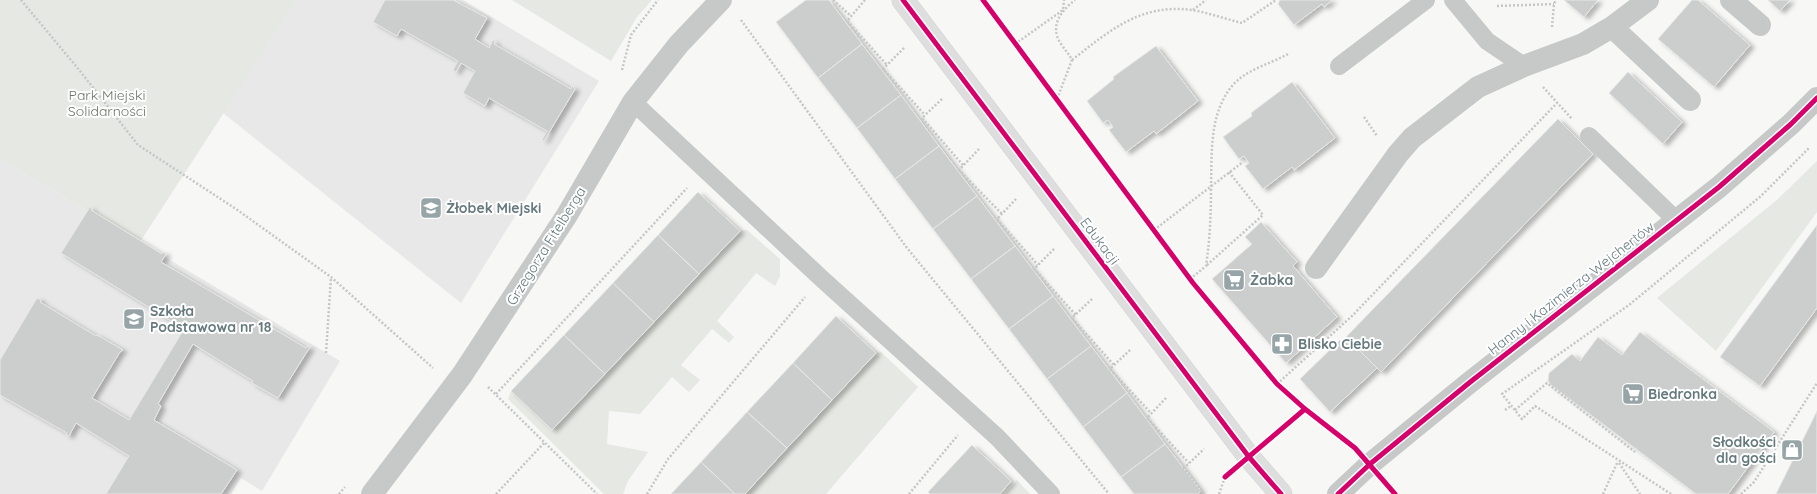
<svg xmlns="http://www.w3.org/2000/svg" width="1817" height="494" viewBox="0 0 1817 494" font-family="Quicksand,sans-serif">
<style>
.built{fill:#e7e8e7}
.green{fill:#e6e8e3}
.building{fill:#cccece;stroke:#e6e6e6;filter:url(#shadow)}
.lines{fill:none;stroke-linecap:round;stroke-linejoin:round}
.secondary-casing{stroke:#d1d3d3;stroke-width:23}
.path{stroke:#c5c7c7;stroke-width:2.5;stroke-dasharray:2 2;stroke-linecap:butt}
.lane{stroke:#c7c9c9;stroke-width:18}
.street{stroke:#c7c9c9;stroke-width:22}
.secondary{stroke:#dedede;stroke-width:22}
.cycleway-casing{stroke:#fff;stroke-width:8}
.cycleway{stroke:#d6006c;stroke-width:5}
.labels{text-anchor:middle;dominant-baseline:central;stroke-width:4;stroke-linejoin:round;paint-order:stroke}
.park-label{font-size:14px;fill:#6b7663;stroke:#fff}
.poi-label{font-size:14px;font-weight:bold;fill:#65797e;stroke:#fff;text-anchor:start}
.street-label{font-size:14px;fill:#65797e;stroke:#fff}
</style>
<defs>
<filter id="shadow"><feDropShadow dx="4.5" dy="2.5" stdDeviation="2" flood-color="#0004"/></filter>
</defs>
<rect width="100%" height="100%" fill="#f7f7f6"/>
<path class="built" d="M297,0H463L599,81L461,303L223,113Z
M0,159L340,361L262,491L241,478L231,494H0Z"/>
<path class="green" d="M0,0H297L140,242L0,159Z
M512,0H652L637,17L611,61Z
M1817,161V212L1716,351L1657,298L1778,199Z
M747,230L780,259V276L775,286L756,273L717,321L734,337L729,343L712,329L681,365L700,380L689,392L672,377L640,414L609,411L607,444L648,452L628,481L623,494H604L508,399L511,391L552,430L740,231Z
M881,352L918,387L826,494H745L876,353Z
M1017,480L1030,494H1005Z"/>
<path class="building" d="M385,0H453L487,18L475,39L489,48L493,40L495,41L494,44L571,89L572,86L575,89L544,141L542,140L547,131L489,98L485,106L463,93L475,71L461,63L456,72L453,70L458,61L401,29L397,36L373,22Z
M806,0H829L862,44L818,78L776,22Z
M1280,0H1332L1324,7L1322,4L1294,25L1278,4Z
M1564,0H1598L1584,17Z
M1692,0H1698L1750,45L1714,87L1658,39Z
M1768,0H1790L1780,11Z
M862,44L901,95L857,128L818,78Z
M1156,46L1198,101L1156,134L1154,131L1126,152L1109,130L1113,127L1108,120L1103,123L1087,101L1114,79L1113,77Z
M1628,72L1682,122L1663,144L1609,93Z
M1292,82L1335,138L1294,170L1292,167L1263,189L1245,166L1249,163L1244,156L1239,159L1223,137L1252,116L1251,113Z
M901,95L939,146L895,179L857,128Z
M1558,119L1593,154L1381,372L1346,337Z
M939,146L977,196L933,229L895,179Z
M698,192L740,231L699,274L658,235Z
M977,196L1015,246L971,279L933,229Z
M90,207L92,208L91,210L162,254L163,252L166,254L161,262L306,348L307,346L310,347L278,398L252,383L253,381L193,344L158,404L161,406L154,420L237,470L221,494H106L129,456L76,423L69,436L66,435L67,433L0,395V360L37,298L41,300L40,302L96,336L97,335L123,350L120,352L92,398L129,420L184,329L61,253Z
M1261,222L1297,262L1293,266L1337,317L1286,363L1212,279L1252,244L1245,237Z
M1817,225V308L1760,386L1720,357Z
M658,235L699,274L654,322L613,283Z
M1015,246L1053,296L1009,329L971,279Z
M613,283L654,322L605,374L564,335Z
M1053,296L1091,346L1047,379L1009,329Z
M836,316L876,353L832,400L793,363Z
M1640,332L1774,432L1728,494H1696L1551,385L1548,381L1549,373L1572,354L1580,361L1598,337L1622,355Z
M564,335L605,374L552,430L511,391Z
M1346,337L1377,368L1330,412L1300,379L1340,340L1341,342Z
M1091,346L1127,393L1083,427L1047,379Z
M793,363L832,400L787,448L747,412Z
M1127,393L1165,444L1121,477L1083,427Z
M1817,411V494H1776Z
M747,412L787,448L745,494H735L701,462Z
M1165,444L1201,491L1198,494H1134L1121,477Z
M972,445L1011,481L1000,494H930L928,492Z
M701,462L735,494H671Z"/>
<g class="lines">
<g class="secondary-casing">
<path id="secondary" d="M903,0L1249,457L1281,494"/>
</g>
<path class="path" d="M21,0L80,71L138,145L236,209L331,277L433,368
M833,0L851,16
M865,0L847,21L887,65
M1497,6L1554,4
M1193,10L1206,0
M741,20L907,248L1109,494
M1552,27L1554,4L1556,0
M1015,44L1063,10L1064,0
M904,48L883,69L925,115
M1072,60C1109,31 1141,3 1192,10C1209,13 1226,19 1242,23L1276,0
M622,70L631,35L658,0
M1543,87L1572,119
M942,99L922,118L963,165
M1057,99L1072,60C1069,54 1065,50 1061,44C1049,26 1061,11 1075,0
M1364,117L1377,136
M979,149L959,170L1002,214
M1016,199L997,219L1038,265
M1154,230L1243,162
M1054,249L1034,269L1076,315
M1207,265L1263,215L1229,172
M1190,279L1206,266C1210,239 1211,213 1211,186C1212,153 1209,114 1232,86C1245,70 1270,64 1288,54
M1092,299L1072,318L1114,365
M1130,350L1110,369L1151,413
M326,353L331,277
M1277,384L1352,316L1557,103
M488,387L597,494
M496,394L687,188
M1166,398L1147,418L1189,463
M1505,410L1511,406
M1515,410L1547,383L1635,452
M1619,463L1640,494
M339,494L345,487
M496,494L545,442
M647,494L668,459L805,297
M909,494L958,435
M1204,494L1184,468L1204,449
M1219,494L1225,477
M1603,494L1618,461
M1671,494L1535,406L1522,419L1502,394L1629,305L1761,196L1810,147
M1741,494L1754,482L1817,383"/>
<path class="lane" d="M1453,0L1487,41L1524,66
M1339,66L1426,0
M633,102L821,278L997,437L1051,494
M1589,136L1676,220"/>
<path class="street" d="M1731,0L1760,25
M1612,27L1690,100
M1316,268L1398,154L1412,138L1478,87L1524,66L1583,44L1612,27L1648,0
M372,494L462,375L567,215L633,102L679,44L721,0
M1338,494L1370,464L1469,383L1719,187L1791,124L1817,98"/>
<use href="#secondary" class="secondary"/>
<g class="cycleway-casing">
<path id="cycleway" d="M903,0L1249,457L1281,494
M983,0L1193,283L1277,384L1305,409L1355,448L1395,494
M1225,477L1305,409
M1338,494L1370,464L1469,383L1719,187L1791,124L1817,98"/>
</g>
<use href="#cycleway" class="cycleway"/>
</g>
<defs>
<g id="school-square" transform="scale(1.15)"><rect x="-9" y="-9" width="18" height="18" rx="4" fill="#98a5a8" stroke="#fff"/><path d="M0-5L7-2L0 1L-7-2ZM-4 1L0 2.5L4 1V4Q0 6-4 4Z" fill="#fff"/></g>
<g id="supermarket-square" transform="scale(1.15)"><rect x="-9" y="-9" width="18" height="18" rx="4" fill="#98a5a8" stroke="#fff"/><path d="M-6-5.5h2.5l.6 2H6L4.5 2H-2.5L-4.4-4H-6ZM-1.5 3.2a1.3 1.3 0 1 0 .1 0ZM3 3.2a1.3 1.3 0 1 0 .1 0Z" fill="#fff"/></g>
<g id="pharmacy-square" transform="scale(1.15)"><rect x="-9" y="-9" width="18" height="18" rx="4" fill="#98a5a8" stroke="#fff"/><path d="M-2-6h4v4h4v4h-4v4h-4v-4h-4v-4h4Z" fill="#fff"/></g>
<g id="shop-square" transform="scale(1.15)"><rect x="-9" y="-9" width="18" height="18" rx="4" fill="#98a5a8" stroke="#fff"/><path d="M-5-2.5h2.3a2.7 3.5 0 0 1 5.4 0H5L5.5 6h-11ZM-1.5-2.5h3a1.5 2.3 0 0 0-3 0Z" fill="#fff"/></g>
</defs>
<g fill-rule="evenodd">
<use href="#school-square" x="431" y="208"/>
<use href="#supermarket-square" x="1234" y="280"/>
<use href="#school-square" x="134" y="319"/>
<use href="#pharmacy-square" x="1282" y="344"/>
<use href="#supermarket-square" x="1633" y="394"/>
<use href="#shop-square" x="1792" y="450"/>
</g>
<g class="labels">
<g class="park-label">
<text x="107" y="95">Park Miejski<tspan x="107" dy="16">Solidarności</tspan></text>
</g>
<g class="poi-label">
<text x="446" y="208">Żłobek Miejski</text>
<text x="1250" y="280">Żabka</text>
<text x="150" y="311">Szkoła<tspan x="150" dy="16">Podstawowa nr 18</tspan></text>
<text x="1298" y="344">Blisko Ciebie</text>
<text x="1648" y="394">Biedronka</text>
<text x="1776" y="442" text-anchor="end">Słodkości<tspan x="1776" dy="16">dla gości</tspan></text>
</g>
<g class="street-label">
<text transform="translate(1100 241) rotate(53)">Edukacji</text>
<text transform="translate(546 246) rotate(-58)">Grzegorza Fitelberga</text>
<text transform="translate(1571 288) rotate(-38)">Hanny i Kazimierza Wejchertów</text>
</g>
</g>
</svg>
